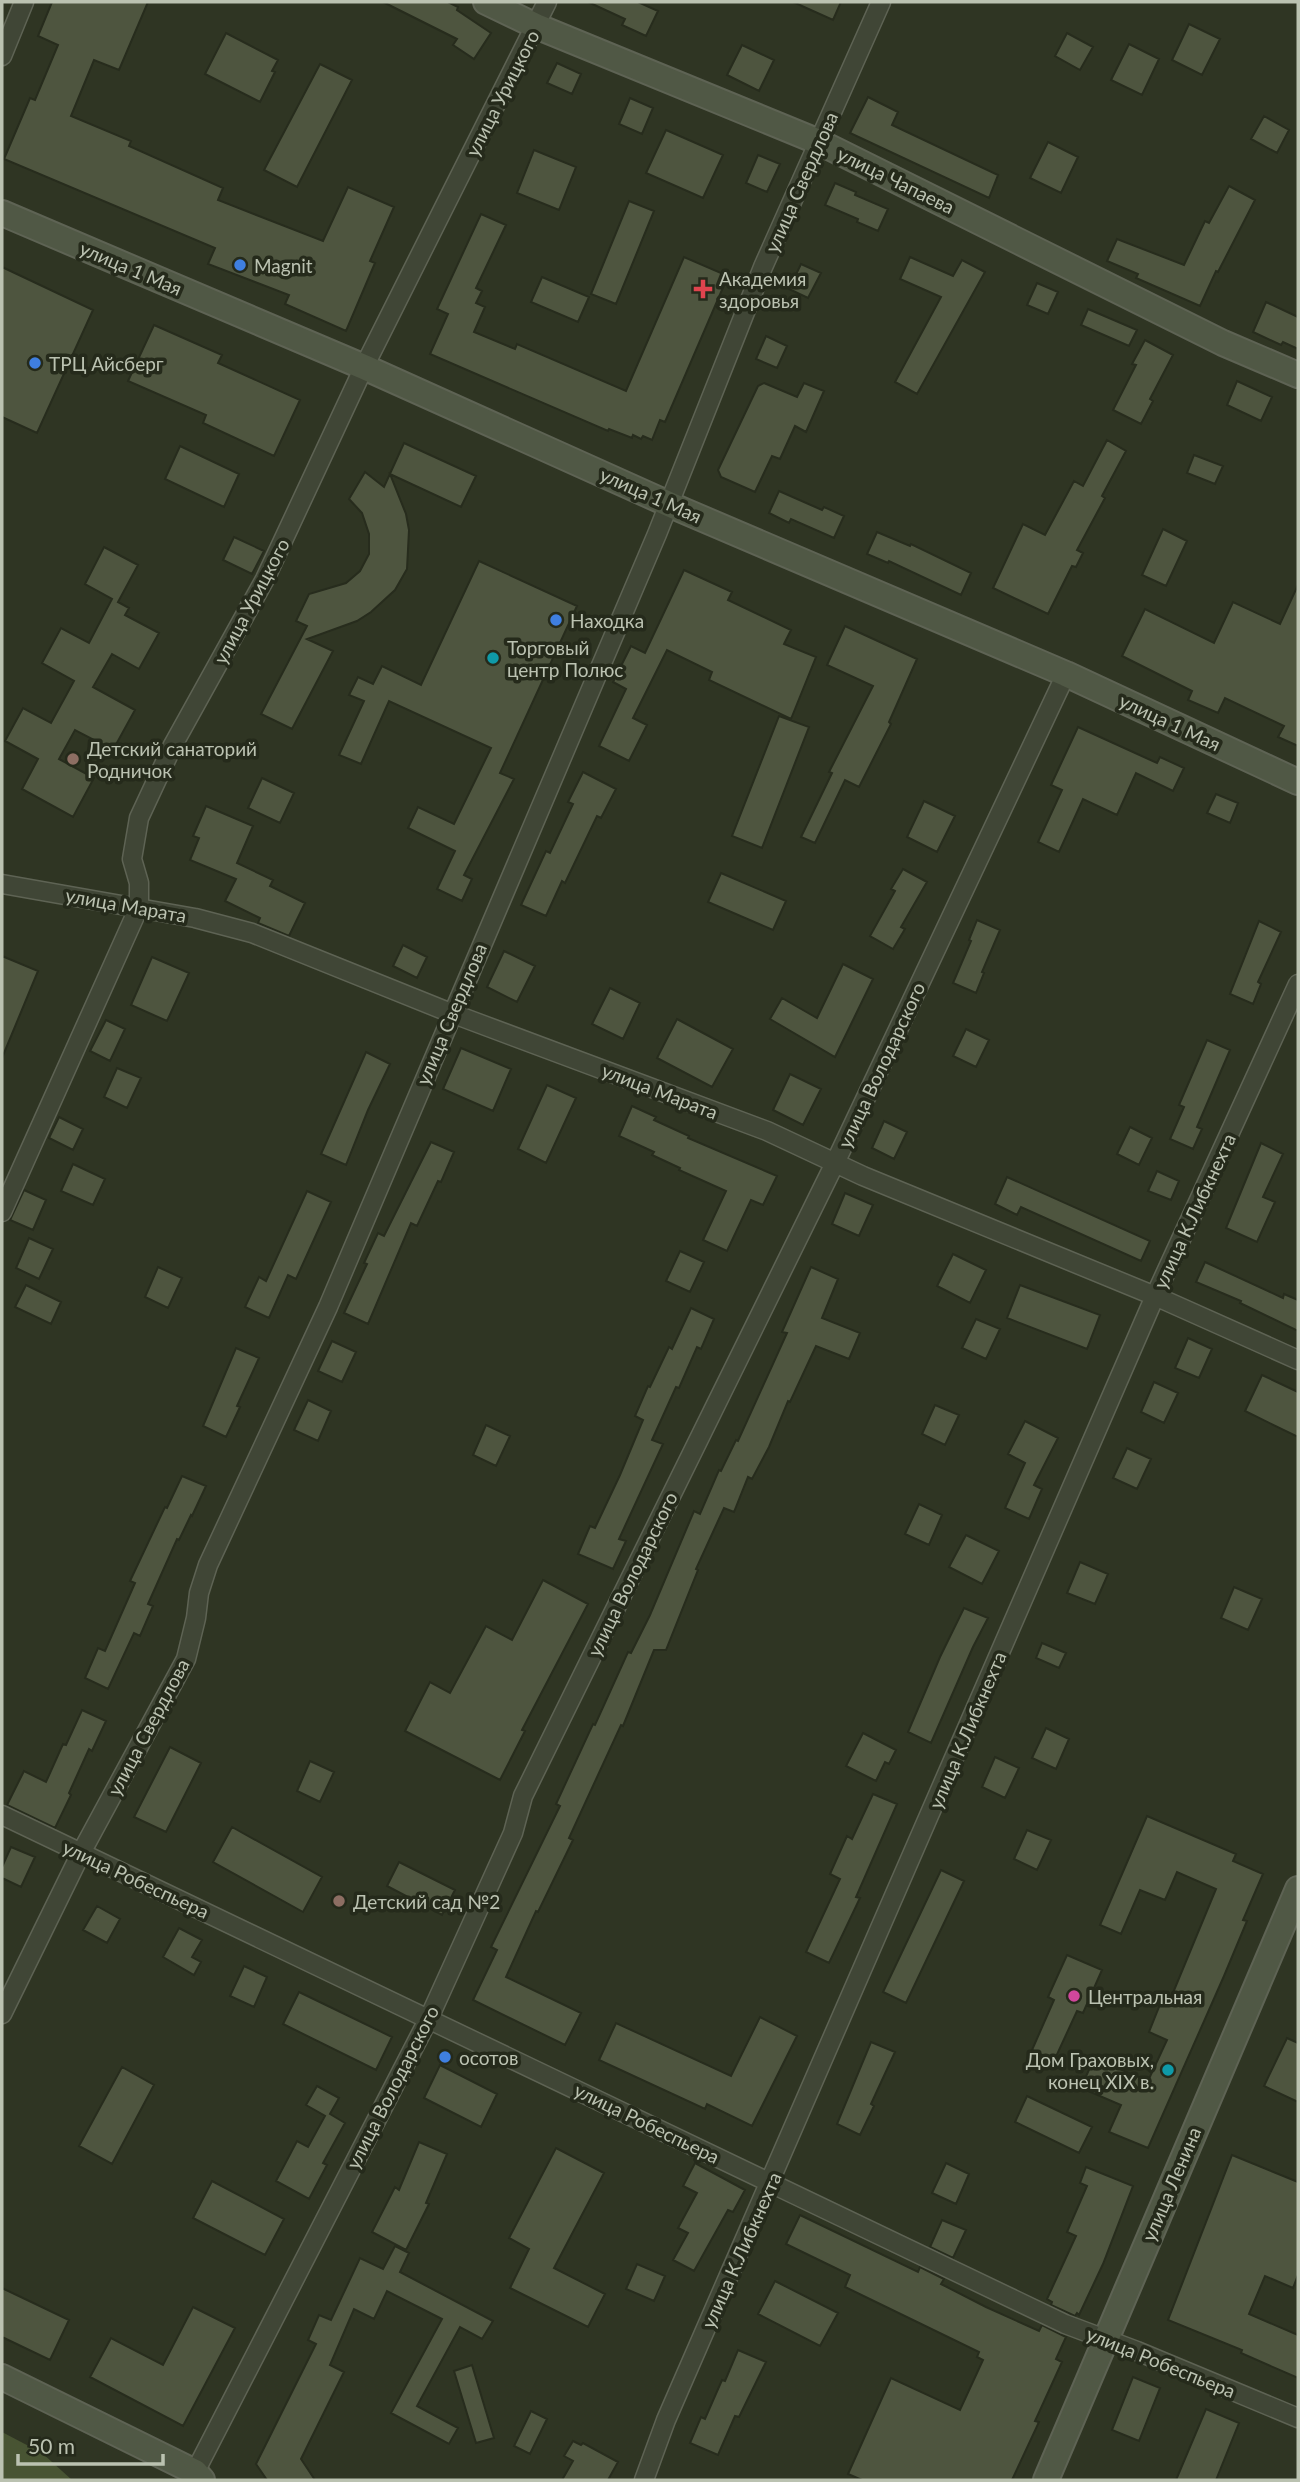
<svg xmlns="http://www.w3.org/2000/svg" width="1300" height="2482" viewBox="0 0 1300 2482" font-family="Lato,sans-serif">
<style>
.water{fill:#485433}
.building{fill:#4e553f;stroke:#272c1d;stroke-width:2}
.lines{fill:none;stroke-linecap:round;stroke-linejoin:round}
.street-casing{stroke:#5e6354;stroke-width:21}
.secondary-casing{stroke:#5e6354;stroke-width:28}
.street{stroke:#404636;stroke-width:18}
.secondary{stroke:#505845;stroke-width:24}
.shop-dot{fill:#3f7fe0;stroke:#252a1b;stroke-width:2.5}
.health-dot{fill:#e0444e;stroke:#252a1b;stroke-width:2.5}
.culture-dot{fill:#0f9aa8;stroke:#252a1b;stroke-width:2.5}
.education-dot{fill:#8d6e63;stroke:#252a1b;stroke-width:2.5}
.hotel-dot{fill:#d1479c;stroke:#252a1b;stroke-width:2.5}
.labels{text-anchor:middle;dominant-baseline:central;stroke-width:7;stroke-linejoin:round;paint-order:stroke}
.street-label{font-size:19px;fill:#bbc2b1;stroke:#252a1b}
.poi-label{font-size:19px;fill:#bbc2b1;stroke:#252a1b;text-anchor:start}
</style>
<rect width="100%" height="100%" fill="#2f3523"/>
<path class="water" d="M2,2432L42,2453L72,2480H2Z"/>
<path class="building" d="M52,2H148L119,70L94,60L71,116L131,141L129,146L223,188L218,200L323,241L348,187L394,207L370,261L375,263L346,331L285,304L289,295L208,264L215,248L4,159L30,98L35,100L58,45L38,36Z
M383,2H448L458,7L457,10L491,33L474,59L453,45L457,39Z
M588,2H638L658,11L646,36L622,25L625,19Z
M793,2H841L833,20Z
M1189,24L1220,39L1202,75L1172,60Z
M226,33L278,60L272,71L275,72L260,102L205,74Z
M1067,33L1093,47L1080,70L1055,56Z
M1129,44L1159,59L1142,95L1111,80Z
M742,45L774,60L759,91L727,75Z
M557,63L581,74L572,94L547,83Z
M320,64L352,80L297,187L264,170Z
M868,97L898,112L892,125L998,175L989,198L850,133Z
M630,98L653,108L642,134L619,124Z
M1264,116L1289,130L1277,153L1251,139Z
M666,130L723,155L703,198L646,173Z
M1048,142L1078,157L1061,193L1030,178Z
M534,150L576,167L559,210L517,193Z
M758,155L780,164L767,192L746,183Z
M835,183L856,192L855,195L888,209L878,231L857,222L858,219L825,205Z
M1229,186L1255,200L1218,272L1216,271L1200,306L1136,278L1138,274L1107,261L1117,239L1184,265L1205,221L1209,223Z
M629,201L654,211L616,304L591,294Z
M481,214L506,225L476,288L482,291L476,303L485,307L474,332L515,349L517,344L626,391L684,257L728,276L665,422L660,420L652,440L643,436L641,439L633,435L632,438L609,429L608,431L430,354L448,314L437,309Z
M910,257L953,276L962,260L985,272L917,394L895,382L941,297L900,279Z
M801,264L821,273L808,298L789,289Z
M2,267L93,310L37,433L2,417Z
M542,277L589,297L578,322L531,302Z
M1037,283L1058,292L1048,314L1027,305Z
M1266,302L1298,317V349L1283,342L1281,345L1253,332Z
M1088,309L1137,330L1129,346L1081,325Z
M154,325L222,355L218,363L300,400L274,456L203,423L206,415L128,381Z
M766,336L787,346L777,368L756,359Z
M1145,340L1173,355L1150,399L1153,401L1141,424L1113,410L1136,365L1132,364Z
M1237,381L1272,397L1261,421L1227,405Z
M764,383L797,397L804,383L824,391L806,432L795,426L780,459L772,456L755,492L721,477L718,470L758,386Z
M1107,440L1126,451L1102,496L1105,498L1077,550L1083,553L1076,567L1072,566L1048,614L993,588L1023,524L1045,535L1074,481L1083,486Z
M404,443L476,476L461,507L390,474L406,514L409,530L407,569L395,590L371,612L357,621L307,639L333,651L292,729L261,714L307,626L296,621L309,594L346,583L360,571L369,554V534L362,513L349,499L365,472L384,487Z
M180,446L239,474L224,507L165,479Z
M1194,455L1223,466L1215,484L1187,473Z
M779,491L822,510L824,507L844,516L834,538L791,519L789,523L769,513Z
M1163,529L1187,541L1166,586L1142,575Z
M877,532L910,546L911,544L971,573L961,595L889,561L888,563L867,554Z
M234,537L264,551L252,574L223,560Z
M104,547L138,565L118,602L129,608L125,615L159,633L139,669L112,654L93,687L135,710L113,750L75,730L59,759L94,778L73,817L22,789L38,759L5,741L23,708L51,723L74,681L42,663L61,628L89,643L112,599L85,584Z
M479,561L577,606L500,773L514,779L464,875L472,879L462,901L437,889L455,851L408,828L418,807L454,824L491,748L389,701L361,764L339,755L364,701L349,695L358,677L373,684L382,666L421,685Z
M684,570L732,592L728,600L791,630L784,644L816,657L791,719L709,680L712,672L667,650L633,718L647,725L629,761L599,746L626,689L613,682L631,646L645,653Z
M1298,585V746L1278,737L1284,726L1225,698L1218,713L1188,700L1192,691L1122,656L1145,609L1214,643L1233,602L1280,624Z
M845,626L917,659L889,722L891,724L859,787L845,780L815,843L801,837L832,773L829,772L873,686L827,665Z
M779,716L809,727L762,848L732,836Z
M1078,727L1157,763L1160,757L1184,768L1173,791L1136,773L1117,815L1083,799L1059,852L1038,842L1062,790L1051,785Z
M583,772L616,789L601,818L597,816L565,883L562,881L546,916L521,905L546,851L550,853L573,804L568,802Z
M262,778L294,793L280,823L248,808Z
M1216,794L1238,803L1230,823L1207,813Z
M924,801L955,816L937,852L907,837Z
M206,806L253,826L237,863L273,880L270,886L305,903L289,936L258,923L260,918L225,901L236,879L190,860L199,838L193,836Z
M903,869L927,882L901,927L905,929L893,949L870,936L895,891L891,889Z
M721,873L786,901L773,930L708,902Z
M977,920L1000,930L982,972L984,973L976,993L953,983L971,941L969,940Z
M1259,921L1281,932L1258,982L1261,984L1253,1004L1230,994Z
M403,945L427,957L417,978L393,966Z
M504,951L535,966L517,1002L487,987Z
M2,956L38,971L2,1058Z
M152,957L189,973L167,1021L131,1005Z
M843,964L873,979L835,1057L770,1019L782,998L817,1018Z
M610,988L640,1003L623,1039L592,1024Z
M677,1019L733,1049L712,1087L657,1058Z
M106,1020L125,1029L110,1061L90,1051Z
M966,1029L989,1040L976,1067L953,1056Z
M1207,1040L1230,1050L1197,1127L1202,1129L1193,1149L1170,1139L1184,1107L1179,1105Z
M461,1048L511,1069L493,1111L443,1089Z
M366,1052L390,1064L368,1110L346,1165L321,1154Z
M117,1068L141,1078L127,1108L104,1097Z
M790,1074L821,1089L803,1125L773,1110Z
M547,1085L576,1098L546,1163L518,1149Z
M632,1106L656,1117L654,1120L689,1136L688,1138L777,1176L763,1205L751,1200L727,1251L703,1240L726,1191L679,1170L680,1168L652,1155L654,1152L619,1136Z
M59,1117L83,1129L73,1150L49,1138Z
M884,1121L907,1132L894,1159L872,1148Z
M1130,1127L1152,1138L1139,1165L1117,1154Z
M431,1142L454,1152L441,1182L438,1181L417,1226L411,1223L368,1324L344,1313L367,1264L364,1263L378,1233L384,1236Z
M1261,1143L1283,1154L1263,1197L1275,1202L1257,1242L1226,1228Z
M73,1164L105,1179L93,1205L61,1191Z
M1157,1171L1179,1181L1171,1200L1148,1191Z
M1007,1177L1150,1241L1141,1261L1021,1207L1017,1215L995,1204Z
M24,1190L46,1200L33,1230L10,1220Z
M307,1191L331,1202L296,1279L288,1275L269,1318L245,1307L259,1277L266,1281Z
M845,1193L873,1205L859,1236L832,1224Z
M29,1238L53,1249L39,1279L16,1268Z
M680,1251L704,1262L690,1292L666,1281Z
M953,1254L986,1270L970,1303L937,1286Z
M1205,1262L1283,1298L1284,1294L1298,1300V1331L1240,1303L1241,1301L1196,1282Z
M158,1267L182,1278L168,1308L145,1297Z
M811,1267L838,1279L822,1318L860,1333L849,1359L816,1346L790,1402L788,1401L769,1447L752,1479L748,1477L734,1512L724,1508L696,1569L698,1570L666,1650H654L623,1726L621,1725L569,1838L573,1840L538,1912L536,1911L506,1977L581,2013L565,2045L473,2000L497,1950L491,1947L560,1806L556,1804L593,1724L595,1725L628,1652L631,1653L650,1615L694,1511L700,1514L719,1470L721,1471L736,1440L738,1441L787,1333L782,1332Z
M26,1285L61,1302L51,1324L15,1307Z
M1020,1285L1100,1315L1087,1349L1007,1318Z
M691,1308L714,1319L701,1349L697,1347L679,1388L676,1387L652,1440L663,1444L619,1539L626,1541L613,1569L578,1554L590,1526L595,1528L620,1475L643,1420L635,1416L648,1386L650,1387L669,1347L672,1349Z
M976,1319L1000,1329L986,1359L962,1348Z
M1188,1338L1212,1349L1199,1378L1175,1368Z
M332,1341L356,1352L342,1382L318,1371Z
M236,1348L259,1358L237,1406L240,1407L226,1437L203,1426Z
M1262,1375L1298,1392V1437L1245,1411Z
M1154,1382L1178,1393L1164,1423L1141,1412Z
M308,1400L331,1411L318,1441L294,1430Z
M935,1405L959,1415L945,1445L922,1434Z
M1025,1421L1058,1438L1034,1485L1042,1489L1029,1519L1005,1508L1025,1463L1008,1454Z
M486,1425L510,1436L496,1466L473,1455Z
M1127,1448L1151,1459L1137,1489L1113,1478Z
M182,1476L206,1486L192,1516L191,1515L179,1540L177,1539L148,1604L153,1606L140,1636L134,1633L108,1689L85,1678L98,1648L105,1651L135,1583L130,1581L165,1507L167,1508Z
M919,1504L942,1515L929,1545L905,1534Z
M966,1535L999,1551L982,1584L949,1567Z
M1080,1562L1108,1574L1095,1604L1067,1593Z
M543,1580L588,1604L522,1730L525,1731L500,1780L405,1731L430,1682L450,1693L486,1626L512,1640Z
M1234,1587L1262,1599L1248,1630L1221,1618Z
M964,1608L988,1618L973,1647L931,1743L908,1732L940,1657Z
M1042,1643L1066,1653L1059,1668L1036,1658Z
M82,1710L106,1721L92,1751L89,1749L69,1793L71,1795L55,1828L7,1805L24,1771L46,1782L63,1744L66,1745Z
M1046,1728L1069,1739L1056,1769L1032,1758Z
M863,1733L896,1750L889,1764L885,1762L876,1781L846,1766Z
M170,1747L201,1763L166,1832L134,1817Z
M995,1757L1019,1768L1005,1798L982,1787Z
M310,1761L334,1772L320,1802L297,1791Z
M873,1794L897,1804L856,1897L860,1898L829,1963L806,1952L840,1879L830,1874L847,1836L852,1839Z
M1147,1816L1236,1854L1233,1861L1263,1874L1243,1920L1247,1921L1224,1976L1148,2148L1109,2132L1121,2105L1081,2088L1094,2058L1148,2081L1167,2040L1149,2032L1161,2002L1168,2005L1216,1889L1177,1872L1165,1900L1140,1890L1121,1934L1100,1925Z
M232,1827L322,1877L303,1912L213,1862Z
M1027,1830L1051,1840L1037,1870L1014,1859Z
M11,1847L35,1857L21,1887L2,1878V1867Z
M399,1862L455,1890L442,1915L387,1886Z
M941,1870L964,1881L906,2003L883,1992Z
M97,1906L120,1919L107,1943L83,1930Z
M179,1928L202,1940L192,1957L201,1962L194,1975L163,1957Z
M1067,1955L1102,1970L1083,2013L1077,2011L1054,2061L1032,2050L1054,2000L1048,1997Z
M244,1966L267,1977L254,2007L230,1996Z
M299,1992L392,2037L376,2070L283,2024Z
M760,2017L797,2036L752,2126L707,2104L705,2109L599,2060L616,2023L731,2076Z
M1287,2038L1298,2043V2102L1264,2086Z
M871,2042L895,2052L871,2104L874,2106L860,2135L837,2124Z
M440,2065L497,2094L481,2127L424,2098Z
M122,2067L154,2085L112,2164L79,2146Z
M317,2086L339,2098L330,2114L345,2123L323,2163L327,2165L309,2199L276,2181L297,2141L308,2147L325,2116L306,2105Z
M1027,2096L1092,2127L1079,2153L1015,2122Z
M419,2142L447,2154L426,2203L429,2204L406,2250L372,2232L395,2187L399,2190Z
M556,2148L604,2173L554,2268L605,2294L588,2327L510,2288L529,2249L509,2238Z
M1232,2155L1298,2182V2275L1293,2288L1265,2276L1249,2314L1298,2335V2378L1241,2353L1242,2350L1168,2320Z
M695,2163L745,2190L733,2212L728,2210L694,2271L673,2260L688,2233L678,2228L697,2193L683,2186Z
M946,2163L969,2174L956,2204L932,2193Z
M1086,2167L1133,2186L1103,2264L1079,2315L1077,2313L1075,2316L1051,2305L1052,2302L1047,2299L1076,2236L1067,2232L1087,2186L1080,2183Z
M212,2181L284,2219L265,2255L193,2218Z
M800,2215L918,2272L920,2267L944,2279L941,2284L986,2307L1039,2331L1042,2325L1066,2337L1056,2359L1062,2362L1035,2421L1039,2422L1012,2480H862L848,2474L891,2378L960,2410L983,2360L977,2357L979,2352L845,2287L850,2275L786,2244Z
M942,2220L966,2230L953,2258L930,2247Z
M395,2246L409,2253L400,2272L493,2321L482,2339L460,2327L417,2406L458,2428L449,2444L391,2413L442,2319L387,2291L374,2319L354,2309L330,2365L344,2372L301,2459L315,2480H267L256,2464L316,2344L308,2340L319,2315L331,2320L360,2258L383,2269Z
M637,2264L665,2276L654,2301L626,2289Z
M775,2281L838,2313L820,2346L758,2314Z
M2,2288L69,2320L50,2360L2,2337Z
M193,2307L235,2328L183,2426L90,2377L111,2338L163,2365Z
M738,2350L766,2362L739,2417L735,2416L718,2455L690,2443L701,2417L705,2419L722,2380L725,2381Z
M472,2365L494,2438L476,2443L454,2371Z
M1133,2377L1160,2388L1139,2441L1112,2430Z
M1206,2409L1239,2423L1216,2480H1176Z
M531,2411L547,2419L530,2454L514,2446Z
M573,2441L581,2445L583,2443L618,2462L608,2480H562L573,2461L564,2456Z"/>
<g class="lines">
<g class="street-casing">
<path id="street" d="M2,56L24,2
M2,884L195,918L252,933L451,1013L767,1131L863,1176L1155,1296L1298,1360
M2,1212L139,907V883L132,859L139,818L173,745L265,579L364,367L547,2
M2,1815L1065,2324L1137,2351L1298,2418
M2,2014L81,1853L186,1659L196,1618L199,1593L208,1565L328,1307L657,534L763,267L881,2
M195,2472L429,2018L513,1833L523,1796L835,1163L1066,674
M644,2480L666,2420L1155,1296L1298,984"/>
</g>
<g class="secondary-casing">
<path id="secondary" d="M486,2L536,26L819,142L1223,343L1298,375
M2,213L364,367L682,510L1066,674L1298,782
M2,2377L195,2472L202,2480
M1046,2480L1298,1889"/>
</g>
<use href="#street" class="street"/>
<use href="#secondary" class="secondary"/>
</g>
<g class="shop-dot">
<circle cx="240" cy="265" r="7"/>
<circle cx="35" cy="363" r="7"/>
<circle cx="556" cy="620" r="7"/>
<circle cx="445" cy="2057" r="7"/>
</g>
<path class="health-dot" d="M699.5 278.5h7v7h7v7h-7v7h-7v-7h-7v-7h7z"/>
<g class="culture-dot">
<circle cx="493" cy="658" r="7"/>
<circle cx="1168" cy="2070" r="7"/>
</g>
<g class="education-dot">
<circle cx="73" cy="759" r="7"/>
<circle cx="339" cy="1901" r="7"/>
</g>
<circle class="hotel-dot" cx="1074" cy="1996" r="7"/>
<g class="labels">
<g class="street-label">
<text transform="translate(502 93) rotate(-63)">улица Урицкого</text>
<text transform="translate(896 180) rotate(26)">улица Чапаева</text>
<text transform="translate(801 182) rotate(-66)">улица Свердлова</text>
<text transform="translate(131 268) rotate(23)">улица 1 Мая</text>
<text transform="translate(651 495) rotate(24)">улица 1 Мая</text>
<text transform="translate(251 601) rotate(-62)">улица Урицкого</text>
<text transform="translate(1170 722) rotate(25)">улица 1 Мая</text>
<text transform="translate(126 905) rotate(10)">улица Марата</text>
<text transform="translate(451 1014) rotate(-67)">улица Свердлова</text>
<text transform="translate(881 1065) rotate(-65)">улица Володарского</text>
<text transform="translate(660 1091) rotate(21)">улица Марата</text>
<text transform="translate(1194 1211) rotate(-65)">улица К.Либкнехта</text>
<text transform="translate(632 1574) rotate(-64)">улица Володарского</text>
<text transform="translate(148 1727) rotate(-62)">улица Свердлова</text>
<text transform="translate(967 1730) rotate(-67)">улица К.Либкнехта</text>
<text transform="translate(136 1879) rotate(25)">улица Робеспьера</text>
<text transform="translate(392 2087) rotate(-63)">улица Володарского</text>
<text transform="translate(647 2123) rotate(26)">улица Робеспьера</text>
<text transform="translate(1171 2184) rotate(-67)">улица Ленина</text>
<text transform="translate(741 2250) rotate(-66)">улица К.Либкнехта</text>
<text transform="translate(1161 2362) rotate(22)">улица Робеспьера</text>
</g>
<g class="poi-label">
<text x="254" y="265">Magnit</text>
<text x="719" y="278">Академия<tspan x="719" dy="22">здоровья</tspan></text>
<text x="49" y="363">ТРЦ Айсберг</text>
<text x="570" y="620">Находка</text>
<text x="507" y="647">Торговый<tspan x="507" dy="22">центр Полюс</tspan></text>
<text x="87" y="748">Детский санаторий<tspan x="87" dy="22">Родничок</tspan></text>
<text x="353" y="1901">Детский сад №2</text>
<text x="1088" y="1996">Центральная</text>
<text x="459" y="2057">осотов</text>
<text x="1154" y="2059" text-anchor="end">Дом Граховых,<tspan x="1154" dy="22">конец XIX в.</tspan></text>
</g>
</g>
<rect width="1300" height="2482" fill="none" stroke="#bbc2b1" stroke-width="7"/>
<path d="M18 2454v10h145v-10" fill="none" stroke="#bbc2b1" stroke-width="3.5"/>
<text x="28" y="2454" font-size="21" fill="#bbc2b1" stroke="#252a1b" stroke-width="5" paint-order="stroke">50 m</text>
</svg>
